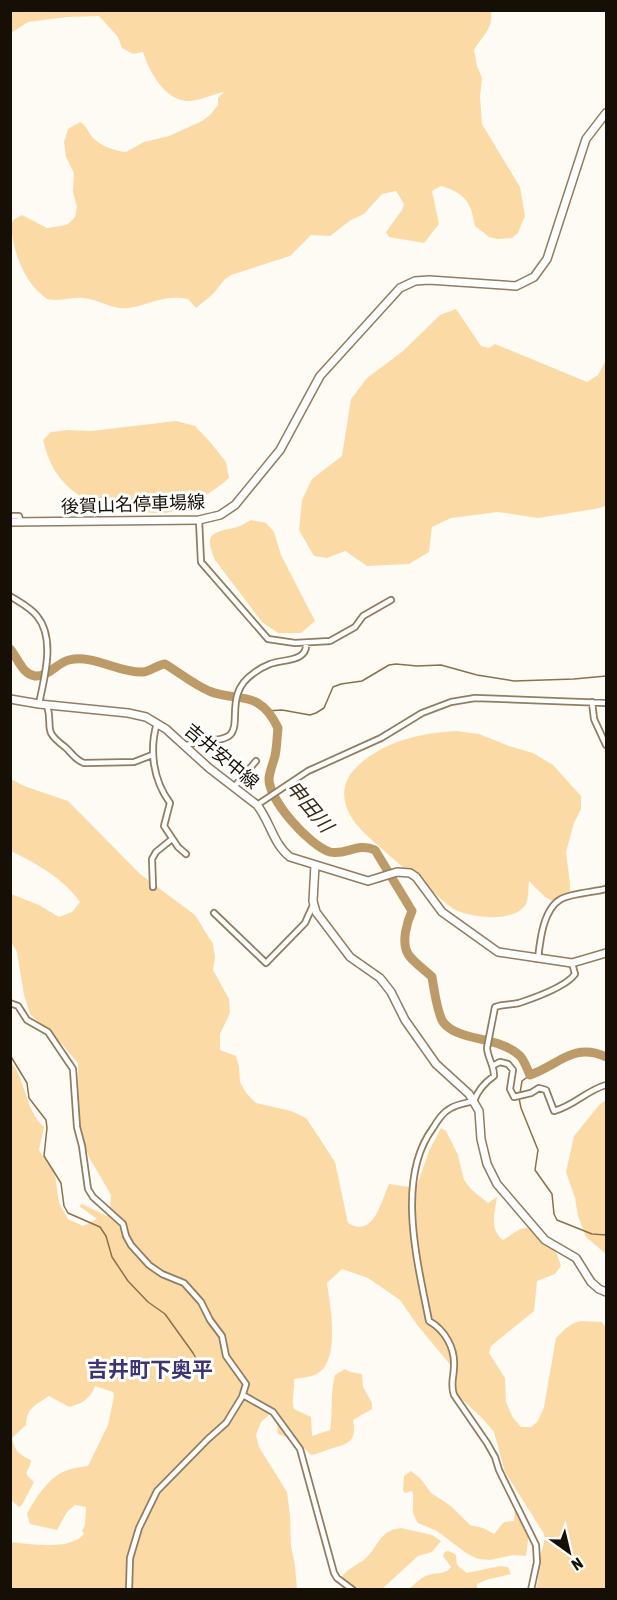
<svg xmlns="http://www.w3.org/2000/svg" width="617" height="1600" viewBox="0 0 617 1600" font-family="'Asap Condensed','Noto Sans JP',sans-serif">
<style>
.green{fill:#fcdaa6}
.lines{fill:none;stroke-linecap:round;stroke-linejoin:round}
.stream{stroke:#8b714b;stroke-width:1.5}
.river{stroke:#bd9b69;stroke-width:9}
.street-casing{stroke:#907d62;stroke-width:8}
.secondary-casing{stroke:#907d62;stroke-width:10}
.street{stroke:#fff;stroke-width:4.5}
.secondary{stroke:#fff;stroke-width:7}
.labels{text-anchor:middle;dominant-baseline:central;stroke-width:6;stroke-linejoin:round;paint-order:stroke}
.street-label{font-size:18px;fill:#160f06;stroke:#fff}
.water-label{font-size:20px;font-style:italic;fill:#372810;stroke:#fff}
.quarter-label{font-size:21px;font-weight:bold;fill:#3d3470;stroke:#fff}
</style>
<rect width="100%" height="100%" fill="#fefaf4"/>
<path class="green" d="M11,10L491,11C494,28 482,36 474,50L477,66L482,78L480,97L482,124L520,187L525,216L518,233L512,238L497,239L489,237L475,226C471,202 465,193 441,186L432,191L439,224L424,243L389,237L386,232L402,210L404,204L396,191L382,194L364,214L351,220L330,236L311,235L290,256L231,275L224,280L213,294L196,308L188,299C164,294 151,304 129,308C112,310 100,300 84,298C72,297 59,302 47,299C24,283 13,252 11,225L13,220L22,215L47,228L61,226L68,224L75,217L77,207L73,192L74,173L66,157L64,142L68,129L80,122C87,126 88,132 93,138C101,146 115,151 126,152L144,142L169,136L202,121L210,115L218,105V98L224,92C213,94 197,102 186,101C164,99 149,71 143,52L133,54L122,48L118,37L99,16L67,17L28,22L11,33Z
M456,309L481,346L489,348L495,344L587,382L598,375L606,360V506L595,509L538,518L498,512L451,518L432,527L429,552L409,564L367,566L345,551L327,558L314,556L299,530L302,500L312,479L342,456L351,399L367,378L403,351L440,315Z
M176,421L195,426L210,442L226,462L229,478C215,491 183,511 165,513C156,514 146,512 137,511C88,507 55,491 43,440L51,432L68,430L91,431Z
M251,520L266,523L274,532L281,555L315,621L301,633H278L262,622L215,560C204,534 211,533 233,528C240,527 245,523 251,520Z
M456,731L479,734L509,746L533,753L553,765L581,796V809L574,823L566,852L570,884V895L564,901L557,903L545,897L529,881C528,887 529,898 526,904C514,924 469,918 452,908C428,888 404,869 382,849C371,839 357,828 350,815C339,794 344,777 361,763C388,740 422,733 456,731Z
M11,779L24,786L68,801L140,874L195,915L213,944L215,957L213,970L229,999L230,1013L220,1034V1050L236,1056L239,1067L240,1082L246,1093L256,1103L291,1111L306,1118L320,1139L335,1162L348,1223C374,1239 381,1201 389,1184L416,1188L429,1151L441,1128L446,1131L458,1155L464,1180L472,1190L488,1203L497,1197C495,1211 489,1230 503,1240L520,1229L530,1227C537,1237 544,1245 555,1249L561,1266L555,1274L537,1281L534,1311L491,1346L489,1353L505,1378L506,1402L513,1418L521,1427H531L538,1421L544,1407L556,1338L566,1328L574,1323L581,1321L602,1322L606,1328V1589H536C539,1579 539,1569 540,1559C541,1550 546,1543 544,1534L505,1472L494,1432L483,1419L452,1390L453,1368L418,1326L400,1300L368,1278L342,1269L327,1283C330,1305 341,1360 317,1374C311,1377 301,1378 294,1379C295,1389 291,1400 294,1409L311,1417L312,1436L330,1430C333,1412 330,1393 335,1375L345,1369L350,1372L362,1374L363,1387L372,1403V1409L353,1420C357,1442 349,1443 330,1449C323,1451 318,1454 311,1455L297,1441L278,1434C276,1425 279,1417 276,1409L261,1422L256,1435L259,1447L287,1492L290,1516L291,1546L295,1565L297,1589H11V1542C31,1544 70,1551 84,1534L82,1531L85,1525L86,1507L75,1505L67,1512L57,1530L30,1524L27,1514C34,1500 49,1477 65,1471C72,1468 81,1467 88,1466L108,1425L114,1396L113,1392L95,1386C91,1399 81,1404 69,1407L49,1396C35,1406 27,1407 26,1425L12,1438C15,1452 19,1454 31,1460C30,1473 20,1470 34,1482L22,1505L19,1507L10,1499L11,1062C26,1081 25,1110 44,1127L39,1150L55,1175L59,1203L68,1219L83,1226L97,1219L79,1206L82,1204L107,1216L110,1213L111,1195L89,1157L79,1130L78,1063L61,1043L30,1014L24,995L17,952L11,942V894L39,905L59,917L72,912L80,902C63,878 37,864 11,851Z
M606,1100V1254L586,1237L578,1216L575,1198L566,1172L574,1136L600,1104Z
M411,1471L421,1479L431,1493L451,1506L470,1525L483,1528L494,1534L504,1522L514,1521L515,1508L520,1505C530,1521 529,1538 526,1556L514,1555L490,1560L478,1559L466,1553L437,1531L418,1523C408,1508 416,1503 412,1491L405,1493L403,1490L404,1476Z
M401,1528L432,1535L441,1541L432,1552L418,1556L382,1589H364L343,1586L341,1584C340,1570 358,1566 366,1558C380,1545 378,1531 401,1528Z
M447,1551C462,1555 453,1556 458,1566L467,1573L500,1566L508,1567L511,1574L486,1580L477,1584V1589H409C414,1585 422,1576 429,1575C438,1572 445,1575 451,1567L443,1556L444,1553Z"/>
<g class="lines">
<path class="stream" d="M266,711L282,710L310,715L316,713L324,708L333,687L341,684L362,681L389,665L396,664L417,666L441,665L477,675L514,681L574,679L606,676
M10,1055L27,1083L29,1098L46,1120L47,1128L44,1156L61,1183L64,1206L68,1213L100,1227L106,1236L112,1257L128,1281L148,1302L165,1314L193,1353L206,1376
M520,1093L522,1081L530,1075
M519,1098L521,1108L538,1150L535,1170L552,1194L554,1214L557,1220L592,1234L606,1235"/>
<path class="river" d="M10,649C18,658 22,674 35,676C48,677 57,663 69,660C94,654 118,673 143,672C151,671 157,665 165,664C180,673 193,684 209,691C239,703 259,688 278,728C277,737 277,746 275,756C273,763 270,771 269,778C268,800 310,846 330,852C346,856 357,842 375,850L412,911C407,922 401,942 408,954C413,962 425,970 432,977C434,989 437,1012 443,1022C458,1042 499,1036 519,1055C524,1059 527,1069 530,1075C559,1065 573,1042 606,1057"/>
<g class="street-casing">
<path id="street" d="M10,516H19L21,522
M199,520L201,562L268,639L295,643L330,641L355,627L363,616L391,600
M10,596C19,602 30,607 37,616C56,639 44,678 39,704
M592,702L594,719L606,745
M47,705C54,729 41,729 65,747C72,753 75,760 84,763L134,762L152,755
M157,723C149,750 153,780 170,803L164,826L178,847L186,854
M185,746C198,739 221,743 230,735C242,723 224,693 254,673C259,669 265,666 270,664C283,659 308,662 306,643
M234,787L256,761
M257,805L308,771L381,738L422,713L451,702L475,698L606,703
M153,887L152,859L156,852L172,839
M214,913L266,963L305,923L314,903
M538,959C540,941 543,909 561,899C572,893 594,892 606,889
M10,1003L18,1006L27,1020L48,1032L73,1069L77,1127L82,1146L88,1189L93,1197L123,1224L126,1236L131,1245L149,1265L162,1274L184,1283L201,1302L210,1320L222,1336L226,1356L246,1384L242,1397L226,1423L208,1439L157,1491L139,1528L130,1558L129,1590
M494,1065L500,1062L508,1064L513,1070L510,1089L514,1097L531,1093L539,1088L546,1090L554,1111C574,1106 587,1090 606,1085
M243,1395L273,1412L300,1449L334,1573L337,1578L353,1590
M531,1590L537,1562L536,1545L499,1470L495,1457L487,1443L454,1395C450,1384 454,1377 454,1366C455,1348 445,1330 429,1321C418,1264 395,1179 433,1128C438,1120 443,1112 451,1108C458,1104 466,1103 474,1101C478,1090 484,1083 494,1076C494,1065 488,1059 487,1048L495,1007C503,1004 511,1005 519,1003C534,998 566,987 575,974L572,963"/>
</g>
<g class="secondary-casing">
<path id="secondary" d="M10,522L199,520L220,515L235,505L280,450L320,376L400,288L415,281L429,280L516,286L534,277L547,259L586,139L606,113
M10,699L39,704L128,713L146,717L166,729L209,768L257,805C270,821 273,844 290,857L368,881L397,872L410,873L416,877L442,912L498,952L572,963L606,953
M315,865L313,901L316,912L350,957L380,978L391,992L405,1020L436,1064L469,1094L479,1111L481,1139L487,1164L497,1184L545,1240L576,1258L591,1282L599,1289L606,1292"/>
</g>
<use href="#street" class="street"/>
<use href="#secondary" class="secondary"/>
</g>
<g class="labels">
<g class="street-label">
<text transform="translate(133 504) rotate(-2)">後賀山名停車場線</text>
<text transform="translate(222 756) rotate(40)">吉井安中線</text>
</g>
<g class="water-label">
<text transform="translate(310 806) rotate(50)">申田川</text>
</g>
<g class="quarter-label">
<text x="150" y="1369">吉井町下奥平</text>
</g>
</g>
<rect width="617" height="1600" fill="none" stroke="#160f06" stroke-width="24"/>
<g transform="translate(569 1552) rotate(146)" stroke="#ffffff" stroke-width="4.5" paint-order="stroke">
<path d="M0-4.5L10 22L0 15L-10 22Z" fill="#160f06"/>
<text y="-9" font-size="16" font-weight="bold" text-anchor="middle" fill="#160f06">N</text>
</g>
</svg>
